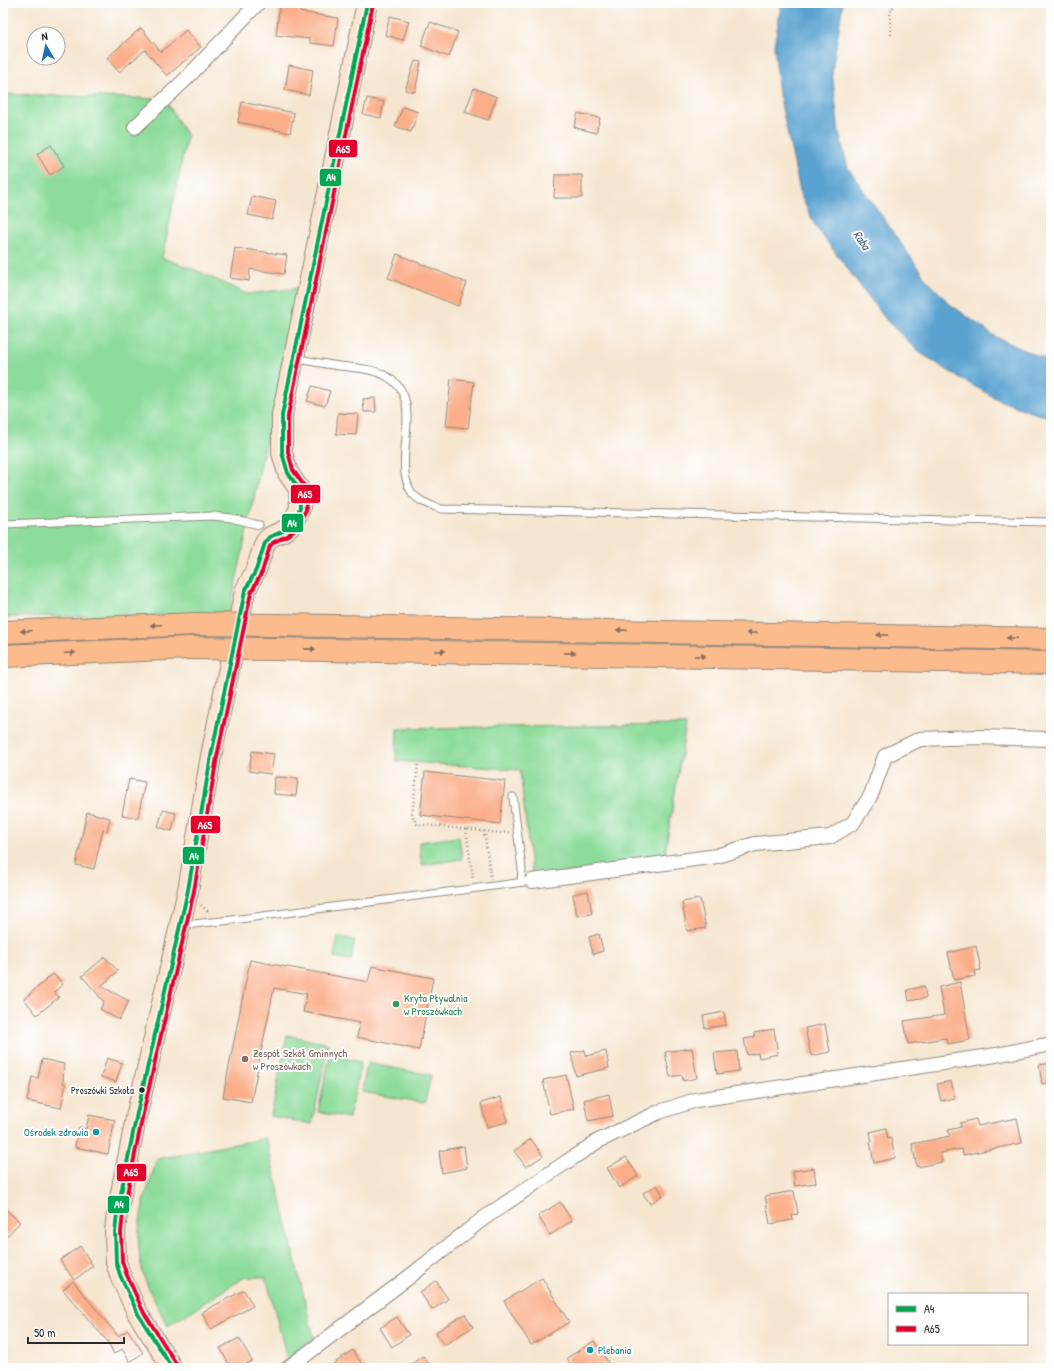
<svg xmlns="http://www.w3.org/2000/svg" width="1054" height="1371" viewBox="0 0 1054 1371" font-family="'Patrick Hand',sans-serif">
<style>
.green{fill:#8ddc9b;stroke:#5c8463}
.water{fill:#5aa2d0;stroke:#42667e}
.building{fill:#fbae89}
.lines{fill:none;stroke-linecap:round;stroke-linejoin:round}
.service-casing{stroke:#90887e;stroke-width:9}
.minor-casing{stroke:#90887e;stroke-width:16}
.secondary-casing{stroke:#90887e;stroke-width:22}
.motorway-casing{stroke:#90887e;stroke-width:24}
.path{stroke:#90887e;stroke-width:2.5;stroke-dasharray:1 3;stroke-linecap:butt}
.service{stroke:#fff;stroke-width:7}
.minor{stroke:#fff;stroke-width:14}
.secondary{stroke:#fde4d1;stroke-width:20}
.motorway{stroke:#fbbb8c;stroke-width:22}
.motorway-bridge-casing{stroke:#90887e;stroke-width:24;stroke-linecap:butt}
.motorway-bridge{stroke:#fbbb8c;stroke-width:22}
.bus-1-casing{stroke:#fff;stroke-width:7}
.bus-2-casing{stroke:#fff;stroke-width:7}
.bus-1{stroke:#00a651;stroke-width:4}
.bus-2{stroke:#e4002b;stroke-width:4}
.oneway{fill:#896c57}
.leisure-dot{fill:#2e9e5b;stroke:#fff;stroke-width:1.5}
.education-dot{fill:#8d6e63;stroke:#fff;stroke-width:1.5}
.bus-dot{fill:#2b2b2b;stroke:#fff;stroke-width:1.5}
.culture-dot{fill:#0f9aa8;stroke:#fff;stroke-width:1.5}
.labels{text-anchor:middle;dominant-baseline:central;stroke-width:4;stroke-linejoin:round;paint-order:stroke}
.bus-label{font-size:10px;fill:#2b2b2b;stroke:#fff;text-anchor:end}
.leisure-label{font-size:11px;fill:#27864d;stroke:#fff;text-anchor:start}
.education-label{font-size:11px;fill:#785e54;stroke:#fff;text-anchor:start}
.culture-label{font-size:11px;fill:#0d838f;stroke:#fff;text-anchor:end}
.water-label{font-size:12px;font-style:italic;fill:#406175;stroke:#fff}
.line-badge{stroke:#fff;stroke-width:1.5}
.badge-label{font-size:11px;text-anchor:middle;font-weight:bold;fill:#fff}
</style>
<rect width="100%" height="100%" fill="#fff"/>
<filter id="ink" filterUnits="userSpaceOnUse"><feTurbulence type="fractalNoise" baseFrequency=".025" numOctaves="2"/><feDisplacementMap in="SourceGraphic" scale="8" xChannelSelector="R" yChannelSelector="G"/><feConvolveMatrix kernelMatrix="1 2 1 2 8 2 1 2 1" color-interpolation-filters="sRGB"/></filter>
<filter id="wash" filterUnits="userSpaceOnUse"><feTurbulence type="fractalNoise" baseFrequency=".012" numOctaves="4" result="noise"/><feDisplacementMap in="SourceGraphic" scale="16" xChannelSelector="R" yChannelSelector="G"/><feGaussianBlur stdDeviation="0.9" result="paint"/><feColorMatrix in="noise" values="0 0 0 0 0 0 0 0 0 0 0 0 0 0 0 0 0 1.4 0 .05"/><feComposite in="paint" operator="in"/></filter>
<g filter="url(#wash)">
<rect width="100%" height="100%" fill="#f6e6d0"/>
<path class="green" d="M3,94L165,99L187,136L162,258L193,269L247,294L299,288L229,614L3,617Z
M686,725L664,859L532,878L520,770L396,761L397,728Z
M459,837L462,859L422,865L419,842Z
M338,936L355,940L351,960L334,957Z
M287,1035L328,1044L312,1124L271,1116Z
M330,1055L361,1062L349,1118L318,1112Z
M367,1063L431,1075L425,1103L362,1092Z
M266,1138L314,1339L287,1359L266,1277H245L168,1326C160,1310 149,1293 144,1276C131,1232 144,1201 157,1159Z"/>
<path class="water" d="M782,3H843L832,71L839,133L848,168L926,279L951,305L996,337L1042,358L1051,360V417L1037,414L1001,401L963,380L922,354L887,321L816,227L801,196L779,94L774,45Z"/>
<g id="blocks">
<path class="building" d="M280,4L300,6V12L338,18L334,46L310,43V39L276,35Z
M390,16L409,21L403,40L385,35Z
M430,22L458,32L449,57L421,46Z
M141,28L161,52L186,30L201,47L167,76L145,50L119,72L107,58Z
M415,61L421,62L415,92L405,90Z
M289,65L313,70L309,95L285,90Z
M474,88L497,97L488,120L465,112Z
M367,98L384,102L381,118L363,114Z
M242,102L294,113L290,133L238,122Z
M403,107L418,112L411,132L395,126Z
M578,113L600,118L596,133L574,127Z
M51,145L64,166L50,175L37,154Z
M555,175H582V198H554Z
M252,196L276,201L272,220L248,215Z
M235,248L287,255L284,274L250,269L249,281L230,278Z
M397,254L467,283L458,306L388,278Z
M451,379L474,382L468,428L446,426Z
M312,386L330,391L325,406L307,401Z
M375,398L376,412H364L363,399Z
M338,413L358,414L356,435L336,434Z
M252,751L274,754L271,774L249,771Z
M425,772L505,781L500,824L420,815Z
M275,777L298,778L296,796L274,794Z
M129,779L145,782L138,818L122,815Z
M163,810L176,813L172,831L158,827Z
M87,812L110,818L107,831L103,830L94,869L76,865Z
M588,891L592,914L577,916L573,894Z
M700,899L706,928L687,931L682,902Z
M599,934L603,951L593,954L589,937Z
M976,946L981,970L974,971L975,976L954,980L948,953Z
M105,957L118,971L101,986L129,1001L119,1020L100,1009L104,1002L82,976Z
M250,960L368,982L372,966L433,978L419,1050L357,1037L360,1023L303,1012L307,994L274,988L251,1102L223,1097Z
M53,974L63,984L54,992L59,997L37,1015L24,999Z
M960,982L970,1040L947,1044L946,1038L908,1044L904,1021L944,1015L939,987Z
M924,986L926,998L909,1001L907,990Z
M724,1012L726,1025L705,1028L703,1016Z
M825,1024L830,1052L811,1056L805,1028Z
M774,1029L778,1054L759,1058L758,1053L747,1055L744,1039L755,1037L754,1033Z
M692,1048L697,1078L683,1081L682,1075L670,1077L665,1052Z
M585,1050L586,1056L606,1051L609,1068L576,1076L571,1053Z
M737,1051L739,1071L717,1074L714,1053Z
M107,1058L122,1063L116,1082L101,1077Z
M42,1059L64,1064L63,1083L66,1084L61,1108L27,1101L32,1077L38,1078Z
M1051,1063V1082L1042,1084L1039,1065Z
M566,1075L574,1109L550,1114L543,1080Z
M951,1081L955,1098L941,1101L937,1084Z
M609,1094L613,1116L588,1121L584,1100Z
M501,1097L507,1122L487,1127L481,1103Z
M89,1115L115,1120L108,1154L75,1147L79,1127L86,1129Z
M1017,1118L1022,1143L963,1155L962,1149L940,1153L942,1162L917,1167L912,1144L950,1136L948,1130L961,1127L960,1123L976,1119L978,1126Z
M886,1128L888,1139L891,1138L895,1158L874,1163L870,1142H872L870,1132Z
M531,1139L543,1156L526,1167L514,1151Z
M464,1146L467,1168L442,1173L439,1151Z
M626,1157L638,1176L619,1188L607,1168Z
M814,1168L816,1183L795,1186L793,1171Z
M657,1185L663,1195L650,1204L643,1193Z
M794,1191L798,1214L792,1215L793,1220L770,1224L765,1196Z
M560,1202L572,1221L550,1235L538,1216Z
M3,1207L20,1222L3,1240Z
M80,1246L93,1266L74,1280L60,1260Z
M542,1278L569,1322L531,1345L504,1301Z
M73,1281L118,1336L128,1330L143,1353L130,1362L122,1349L114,1354L108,1342L63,1290Z
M436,1281L448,1299L432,1310L420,1292Z
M244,1290L253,1306L211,1329L202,1312Z
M465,1314L473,1327L444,1345L436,1332Z
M397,1317L409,1335L392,1347L380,1328Z
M239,1338L252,1361L240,1368H231L220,1348Z
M594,1341L608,1362L599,1368H573L567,1358Z
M352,1350L365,1368H328Z
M423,1356L431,1368H406Z"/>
</g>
</g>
<g filter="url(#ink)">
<use href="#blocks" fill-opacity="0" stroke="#90887e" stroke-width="1"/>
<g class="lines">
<g class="service-casing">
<path id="service" d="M294,358C309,361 324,364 340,366C354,368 371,368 384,375C430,397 389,460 412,493C419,502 431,505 441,509L1051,522
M3,524L213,516L231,518L259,525
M513,797L522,869L521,882
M181,922L193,924L232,920L532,881"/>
</g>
<g class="minor-casing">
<path id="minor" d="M135,127L184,81L258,3
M532,881L717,856L755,844L830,837L853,823L871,795L885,756L920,739L978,737L1051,739
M288,1368L409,1277L484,1218L559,1167L598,1141L659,1112L696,1100L996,1055L1051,1044"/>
</g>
<g class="secondary-casing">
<path id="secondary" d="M172,1368L138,1314L120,1275L116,1262L115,1232L117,1213L137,1113L188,890L211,756L245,591L256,570L265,543L270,537L285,530L292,524L300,508L299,489L288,473L282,453V415L367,3"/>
</g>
<g class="motorway-casing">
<path id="motorway" d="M277,625L1051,639
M3,632L195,624
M271,649L1051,663
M3,656L189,648"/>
</g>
<path class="path" d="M891,35L890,13L895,3
M418,765L412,815L417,824L501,833L510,832
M466,829L473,880
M484,831L491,879
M201,905L210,913"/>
<use href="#service" class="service"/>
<use href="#minor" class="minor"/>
<use href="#secondary" class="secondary"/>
<use href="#motorway" class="motorway"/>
<g class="motorway-bridge-casing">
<path id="motorway-bridge" d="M195,624L277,625
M189,648L271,649"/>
</g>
<use href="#motorway-bridge" class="motorway-bridge"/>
<g class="bus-1-casing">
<path id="bus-1" d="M172,1368L138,1314L120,1275L116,1262L115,1232L117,1213L137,1113L188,890L211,756L245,591L256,570L265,543L270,537L285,530L292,524L300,508L299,489L288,473L282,453V415L367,3"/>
</g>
<g class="bus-2-casing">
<path id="bus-2" d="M177,1365L143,1311L126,1273L122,1261L121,1232L123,1214L143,1114L194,891L217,757L251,593L262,572L270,546L274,542L288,535L296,528L306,510L305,487L293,470L288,452V416L373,4"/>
</g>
<use href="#bus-1" class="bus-1"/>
<use href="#bus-2" class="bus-2"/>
</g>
<defs><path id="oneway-solid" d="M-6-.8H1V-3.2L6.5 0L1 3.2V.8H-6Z"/></defs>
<g class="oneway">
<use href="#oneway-solid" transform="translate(156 625) rotate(178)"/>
<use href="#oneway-solid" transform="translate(622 630) rotate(-179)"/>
<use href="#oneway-solid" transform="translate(26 631) rotate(177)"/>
<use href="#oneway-solid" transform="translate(752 633) rotate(-179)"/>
<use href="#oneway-solid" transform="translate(882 635) rotate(-179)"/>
<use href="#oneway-solid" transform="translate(1012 638) rotate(-179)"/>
<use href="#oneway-solid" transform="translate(310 649) rotate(1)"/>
<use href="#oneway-solid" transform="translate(440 651) rotate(1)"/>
<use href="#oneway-solid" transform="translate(70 653) rotate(-2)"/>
<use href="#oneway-solid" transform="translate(570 653) rotate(1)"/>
<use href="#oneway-solid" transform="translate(700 656) rotate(1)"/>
</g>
</g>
<circle class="leisure-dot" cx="396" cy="1004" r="4"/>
<circle class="education-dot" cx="245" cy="1059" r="4"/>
<circle class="bus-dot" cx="142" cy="1090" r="3.5"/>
<g class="culture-dot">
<circle cx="96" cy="1132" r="4"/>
<circle cx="590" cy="1350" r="4"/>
</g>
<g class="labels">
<g class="bus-label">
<text x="134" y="1090">Proszówki Szkoła</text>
</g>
<g class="leisure-label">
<text x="404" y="998">Kryta Pływalnia<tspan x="404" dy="13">w Proszówkach</tspan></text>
</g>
<g class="education-label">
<text x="253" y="1053">Zespół Szkół Gminnych<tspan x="253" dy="13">w Proszówkach</tspan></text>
</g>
<g class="culture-label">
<text x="88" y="1132">Ośrodek zdrowia</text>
<text x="598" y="1350" text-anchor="start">Plebania</text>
</g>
<g class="water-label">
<text transform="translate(862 240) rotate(56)">Raba</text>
</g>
</g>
<g class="line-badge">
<rect x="328" y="139" width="30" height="19" rx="4" fill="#e4002b"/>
<rect x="319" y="168" width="23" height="19" rx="4" fill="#00a651"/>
<rect x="290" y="484" width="31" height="20" rx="4" fill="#e4002b"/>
<rect x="281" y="513" width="23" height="20" rx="4" fill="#00a651"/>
<rect x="190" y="815" width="31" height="19" rx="4" fill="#e4002b"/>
<rect x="182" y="846" width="23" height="19" rx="4" fill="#00a651"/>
<rect x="116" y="1163" width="31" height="19" rx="4" fill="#e4002b"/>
<rect x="107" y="1195" width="23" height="19" rx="4" fill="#00a651"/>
</g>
<g class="badge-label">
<text x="343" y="153">A65</text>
<text x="331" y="181">A4</text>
<text x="305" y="498">A65</text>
<text x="292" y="527">A4</text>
<text x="205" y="829">A65</text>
<text x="194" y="860">A4</text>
<text x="131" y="1176">A65</text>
<text x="119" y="1208">A4</text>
</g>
<rect width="1054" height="1371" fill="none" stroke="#fff" stroke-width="16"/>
<rect x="888" y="1293" width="140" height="52" fill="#ffffff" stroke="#aaaaaa"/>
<rect x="896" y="1306" width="20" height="6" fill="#00a651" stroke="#aaaaaa"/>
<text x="924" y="1313" font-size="12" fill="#2b2b2b">A4</text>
<rect x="896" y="1326" width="20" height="6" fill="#e4002b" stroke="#aaaaaa"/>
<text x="924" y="1333" font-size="12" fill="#2b2b2b">A65</text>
<g transform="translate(46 46) rotate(351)"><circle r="19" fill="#ffffff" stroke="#aaaaaa"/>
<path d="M0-3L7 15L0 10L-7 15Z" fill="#1f6fb2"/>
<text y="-6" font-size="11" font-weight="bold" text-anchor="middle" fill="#2b2b2b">N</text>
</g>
<path d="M28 1337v6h96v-6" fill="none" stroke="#2b2b2b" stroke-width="2"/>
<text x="34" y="1337" font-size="12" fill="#2b2b2b" stroke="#ffffff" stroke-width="3" paint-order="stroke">50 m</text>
</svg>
